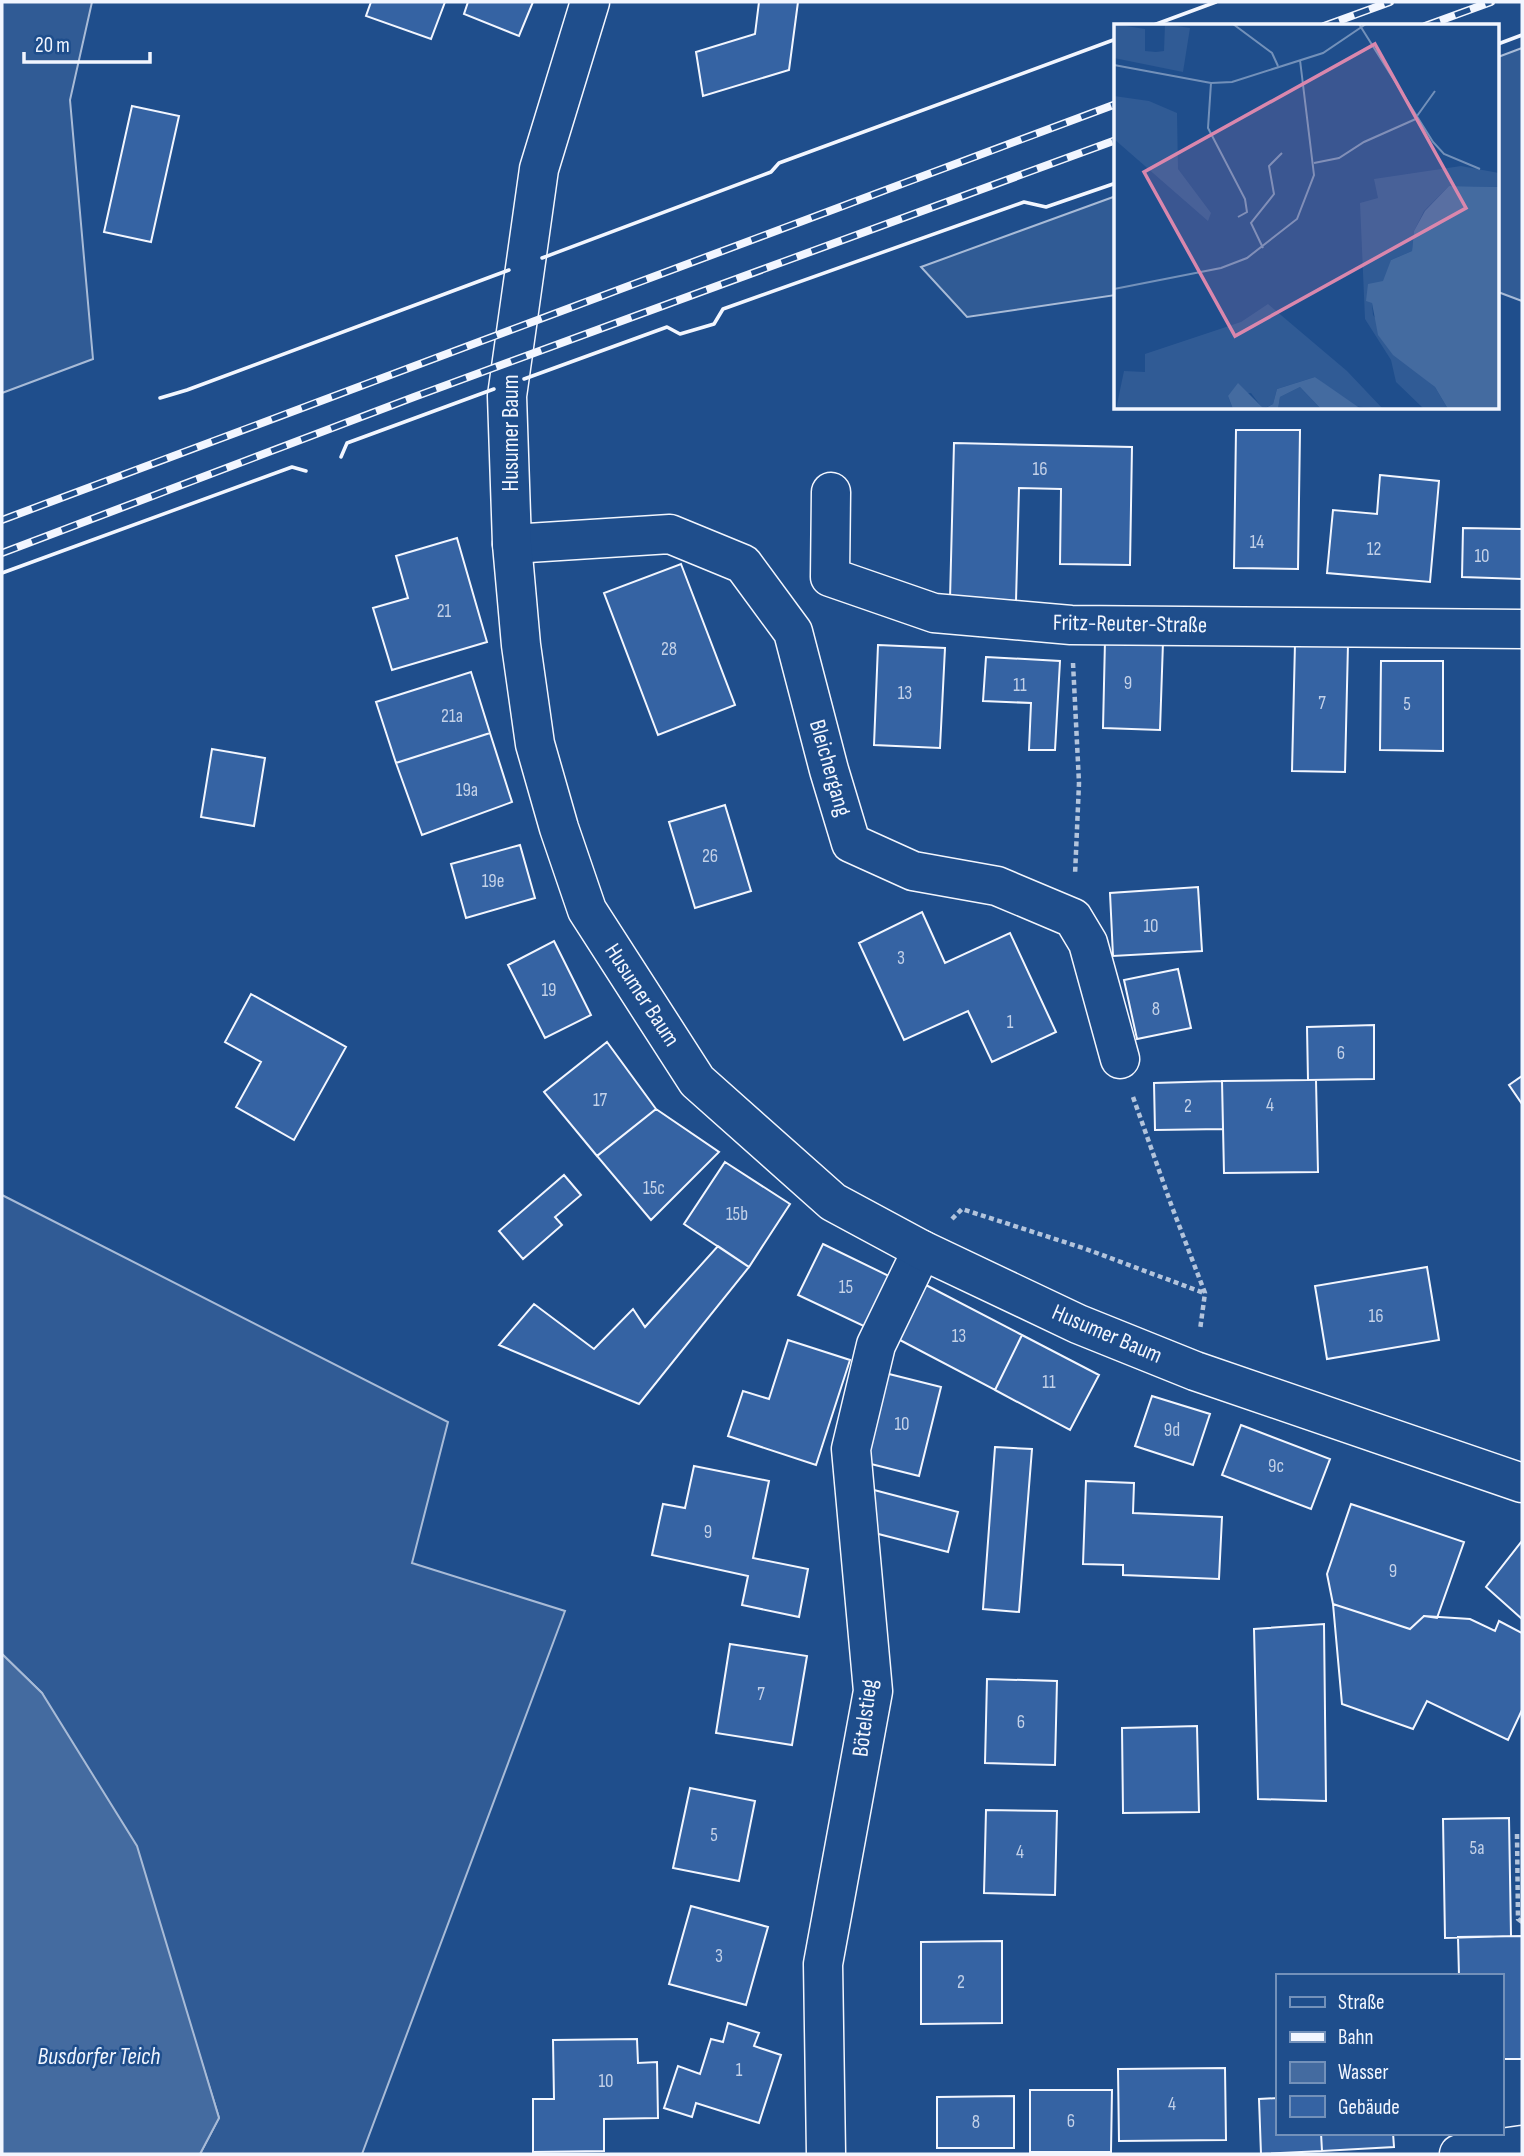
<svg xmlns="http://www.w3.org/2000/svg" width="1524" height="2156" viewBox="0 0 1524 2156" font-family="'Sofia Sans Condensed',sans-serif">
<style>
.built{fill:#305b95;stroke:#a8bbd7;stroke-width:2}
.water{fill:#446ba0;stroke:#a8bbd7;stroke-width:2}
.building{fill:#3563a3;stroke:#f2f6ff;stroke-width:2}
.lines{fill:none;stroke-linecap:round;stroke-linejoin:round}
.street-casing{stroke:#f2f6ff;stroke-width:41}
.secondary-casing{stroke:#f2f6ff;stroke-width:41}
.path{stroke:#b3c4dc;stroke-width:4.5;stroke-dasharray:5 3.5;stroke-linecap:butt}
.street{stroke:#1f4e8c;stroke-width:38}
.secondary{stroke:#1f4e8c;stroke-width:38}
.rail-casing{stroke:#f2f6ff;stroke-width:8}
.rail{stroke:#1f4e8c;stroke-width:5;stroke-dasharray:16;stroke-linecap:butt}
.wall{stroke:#f2f6ff;stroke-width:3.5}
.labels{text-anchor:middle;dominant-baseline:central;stroke-width:5;stroke-linejoin:round;paint-order:stroke}
.number-label{font-size:19px;fill:#c3d1e8}
.street-label{font-size:23px;fill:#f2f6ff;stroke:#1f4e8c}
.water-label{font-size:24px;font-style:italic;fill:#f2f6ff;stroke:#1f4e8c}
.inset-road{fill:none;stroke:#7391ba;stroke-width:2}
.view{fill:#da87ad;fill-opacity:0.15;stroke:#da87ad;stroke-width:3.5}
.inset-edge{fill:none;stroke:#f2f6ff;stroke-width:3.5}
</style>
<rect width="100%" height="100%" fill="#1f4e8c"/>
<path class="built" d="M2,2H92L70,100L93,359L2,393Z
M1522,48V301L1498,292V57Z
M1116,196V295L967,317L921,267Z
M2,1195L448,1422L412,1563L565,1611L362,2154H200L219,2118L191,2028L42,1693L2,1654Z"/>
<path class="water" d="M2,1654L42,1693L137,1846L219,2118L200,2154H2Z"/>
<path class="building" d="M371,2H445L431,39L366,16Z
M468,2H533L519,36L464,14Z
M759,2H798L789,70L703,96L696,52L755,34Z
M132,106L179,116L151,242L104,232Z
M1236,430H1300L1298,569L1234,568Z
M954,443L1132,447L1130,565L1060,564L1061,489L1019,488L1016,601L950,599Z
M1380,475L1439,481L1430,582L1327,573L1333,510L1377,514Z
M1463,528L1522,529V579L1462,577Z
M457,538L487,642L392,670L373,608L408,598L396,556Z
M681,564L735,705L658,735L604,593Z
M1105,640L1163,642L1160,730L1103,728Z
M1295,643L1348,644L1345,772L1292,771Z
M878,645L945,648L940,748L874,745Z
M986,657L1060,661L1055,750H1029L1031,703L983,701Z
M1381,661H1443V751L1380,750Z
M471,672L490,733L396,763L376,702Z
M490,733L512,802L422,835L396,763Z
M212,749L265,758L254,826L201,817Z
M725,805L751,891L695,908L669,822Z
M520,845L535,898L466,918L451,864Z
M1198,887L1202,951L1113,956L1110,893Z
M922,912L945,963L1010,933L1056,1032L992,1062L968,1011L904,1040L859,943Z
M554,941L591,1015L545,1038L508,965Z
M1178,969L1191,1028L1137,1039L1124,980Z
M251,994L346,1047L294,1140L236,1107L261,1062L225,1042Z
M1374,1025V1079L1308,1080L1307,1027Z
M607,1042L656,1109L597,1156L544,1092Z
M1522,1076V1104L1509,1085Z
M1308,1080H1316L1318,1172L1224,1173L1222,1081Z
M1222,1081L1223,1129L1155,1130L1154,1083Z
M656,1109L719,1152L651,1220L597,1156Z
M725,1162L790,1204L749,1267L684,1224Z
M564,1175L581,1195L555,1217L562,1225L523,1259L499,1231Z
M823,1244L895,1279L870,1329L798,1295Z
M718,1246L749,1267L639,1404L499,1345L534,1304L594,1349L633,1309L645,1327Z
M1427,1267L1439,1340L1327,1359L1315,1286Z
M924,1284L1022,1335L995,1390L896,1338Z
M1022,1335L1099,1375L1070,1430L995,1390Z
M788,1340L850,1360L816,1465L728,1436L743,1391L769,1399Z
M885,1373L941,1387L919,1476L863,1462Z
M1152,1396L1210,1414L1193,1465L1135,1446Z
M1241,1425L1330,1459L1311,1509L1222,1475Z
M995,1447L1032,1449L1019,1612L983,1609Z
M694,1466L769,1481L753,1558L808,1569L799,1617L742,1605L748,1576L652,1555L663,1504L685,1508Z
M1086,1481L1134,1483L1133,1513L1222,1517L1219,1579L1123,1575V1565L1083,1564Z
M874,1490L958,1512L948,1552L863,1530Z
M1351,1504L1464,1542L1437,1618L1424,1616L1410,1629L1333,1604L1327,1574Z
M1522,1541V1619L1486,1587Z
M1333,1604L1410,1629L1424,1616L1470,1619L1495,1631L1499,1621L1522,1633V1710L1508,1740L1427,1701L1413,1729L1342,1704Z
M1324,1624L1326,1801L1258,1799L1254,1629Z
M730,1644L807,1656L792,1745L716,1733Z
M987,1679L1057,1681L1055,1765L985,1763Z
M1197,1726L1199,1812L1123,1813L1122,1728Z
M690,1788L755,1801L739,1881L673,1868Z
M986,1810L1057,1811L1055,1895L984,1893Z
M1509,1818L1511,1936L1445,1938L1443,1819Z
M691,1906L768,1927L746,2005L669,1984Z
M1522,1936V2059H1501V1976H1459L1458,1937Z
M1002,1941V2023L921,2024V1942Z
M728,2023L759,2033L754,2046L781,2055L759,2123L696,2103L692,2117L664,2108L678,2066L700,2074L711,2039L723,2042Z
M637,2039L638,2063L657,2062L658,2118L604,2119V2151L533,2152V2099H554L553,2040Z
M1225,2068L1226,2140L1119,2141L1118,2069Z
M1030,2090H1112L1111,2152H1030Z
M1014,2096V2148H937V2097Z
M1277,2098V2133H1321L1322,2151L1261,2154L1259,2099Z
M1321,2133H1393L1394,2147L1322,2151Z"/>
<g class="lines">
<g class="street-casing">
<path id="street" d="M831,492L830,577L934,613L1071,625L1522,629
M512,544L670,534L743,564L793,632L829,770L851,843L913,871L997,886L1073,918L1088,943L1120,1059
M826,2154L823,1964L873,1691L851,1449L876,1345L922,1250
M1459,2154L1522,2145"/>
</g>
<g class="secondary-casing">
<path id="secondary" d="M590,2L539,169L507,396L512,544L521,645L535,744L559,828L587,910L697,1081L833,1202L922,1250L1078,1324L1195,1371L1522,1483"/>
</g>
<path class="path" d="M1073,663L1079,783L1075,875
M1133,1097L1172,1207L1205,1293L1200,1330
M952,1219L962,1209L1086,1249L1204,1293
M1517,1834L1518,1919L1522,1922"/>
<use href="#street" class="street"/>
<use href="#secondary" class="secondary"/>
<g class="rail-casing">
<path id="rail" d="M1324,26L1390,2
M1425,26L1491,2
M2,520L1116,104
M2,553L414,397L1116,140"/>
</g>
<use href="#rail" class="rail"/>
<path class="wall" d="M1151,26L1216,2
M1498,44L1522,35
M542,258L771,172L779,163L1116,39
M524,379L667,327L680,334L714,324L723,309L1024,202L1046,207L1116,183
M160,398L187,390L509,270
M341,457L347,443L494,389
M2,573L292,467L306,471"/>
</g>
<g class="labels">
<g class="number-label">
<text x="1040" y="469">16</text>
<text x="1257" y="542">14</text>
<text x="1374" y="549">12</text>
<text x="1482" y="556">10</text>
<text x="444" y="611">21</text>
<text x="669" y="649">28</text>
<text x="1128" y="683">9</text>
<text x="1020" y="685">11</text>
<text x="905" y="693">13</text>
<text x="1322" y="703">7</text>
<text x="1407" y="704">5</text>
<text x="452" y="716">21a</text>
<text x="467" y="790">19a</text>
<text x="710" y="856">26</text>
<text x="493" y="881">19e</text>
<text x="1151" y="926">10</text>
<text x="901" y="958">3</text>
<text x="549" y="990">19</text>
<text x="1156" y="1009">8</text>
<text x="1010" y="1022">1</text>
<text x="1341" y="1053">6</text>
<text x="600" y="1100">17</text>
<text x="1270" y="1105">4</text>
<text x="1188" y="1106">2</text>
<text x="654" y="1188">15c</text>
<text x="737" y="1214">15b</text>
<text x="846" y="1287">15</text>
<text x="1376" y="1316">16</text>
<text x="959" y="1336">13</text>
<text x="1049" y="1382">11</text>
<text x="902" y="1424">10</text>
<text x="1172" y="1430">9d</text>
<text x="1276" y="1466">9c</text>
<text x="708" y="1532">9</text>
<text x="1393" y="1571">9</text>
<text x="761" y="1694">7</text>
<text x="1021" y="1722">6</text>
<text x="714" y="1835">5</text>
<text x="1477" y="1848">5a</text>
<text x="1020" y="1852">4</text>
<text x="719" y="1956">3</text>
<text x="961" y="1982">2</text>
<text x="739" y="2070">1</text>
<text x="606" y="2081">10</text>
<text x="1172" y="2104">4</text>
<text x="1071" y="2121">6</text>
<text x="976" y="2122">8</text>
</g>
<g class="street-label">
<text transform="translate(511 433) rotate(-90)">Husumer Baum</text>
<text transform="translate(1130 624) rotate(1)">Fritz-Reuter-Straße</text>
<text transform="translate(830 768) rotate(74)">Bleichergang</text>
<text transform="translate(642 995) rotate(57)">Husumer Baum</text>
<text transform="translate(1107 1334) rotate(23)">Husumer Baum</text>
<text transform="translate(865 1718) rotate(-83)">Bötelstieg</text>
</g>
<g class="water-label">
<text x="99" y="2056">Busdorfer Teich</text>
</g>
</g>
<g transform="translate(1114 24)">
<rect width="385" height="385" fill="#1f4e8c"/>
<path d="M0,0L31,5V27L42,28L50,27L51,0L76,4L69,48L0,34ZM0,72L35,77L63,89L64,145L97,189L94,197L0,115ZM347,142L385,149V163L335,162L310,187L300,207L298,227L277,236L276,248L258,279L259,291L302,347L321,363L334,385H310L282,358L277,336L251,295L246,179L264,174L260,155ZM154,280L233,347L269,385L238,382L201,353L163,365L159,380L149,385L137,369L114,372L119,385H2L10,347L31,348V330L127,298ZM186,363L207,385H164L166,373Z" fill="#305b95"/>
<path d="M335,162L385,163V385H334L321,363L279,331L264,311L258,279L252,277L254,260L269,257L277,236L298,227L300,207L311,187ZM201,353L247,385H207L186,363L166,373L164,385H119L114,372L124,359L150,385L159,380L163,365Z" fill="#446ba0"/>
<path class="inset-road" d="M119,0L158,29L164,42M245,0L319,118L330,130L366,145M0,41L97,59L118,58L209,29L252,0M97,59L94,104L131,175L133,188L124,193M303,92L321,67M200,139L225,134L250,118L304,94M149,224L137,199L160,170L155,142L168,129M0,265L107,244L133,234L183,195L200,151L186,36M0,299V359"/>
<path class="view" d="M261,20L352,184L121,312L30,148Z"/>
<rect width="385" height="385" class="inset-edge"/>
</g>
<rect width="1524" height="2156" fill="none" stroke="#f2f6ff" stroke-width="7"/>
<rect x="1276" y="1974" width="228" height="161" fill="#1f4e8c" stroke="#7391ba" stroke-width="2"/>
<rect x="1290" y="1997" width="35" height="10" fill="#1f4e8c" stroke="#7391ba" stroke-width="2"/>
<text x="1338" y="2009" font-size="21" fill="#f2f6ff">Straße</text>
<rect x="1290" y="2032" width="35" height="10" fill="#f2f6ff" stroke="#7391ba" stroke-width="2"/>
<text x="1338" y="2044" font-size="21" fill="#f2f6ff">Bahn</text>
<rect x="1290" y="2062" width="35" height="21" fill="#446ba0" stroke="#7391ba" stroke-width="2"/>
<text x="1338" y="2079" font-size="21" fill="#f2f6ff">Wasser</text>
<rect x="1290" y="2096" width="35" height="21" fill="#3563a3" stroke="#7391ba" stroke-width="2"/>
<text x="1338" y="2114" font-size="21" fill="#f2f6ff">Gebäude</text>
<path d="M24 52v10h126v-10" fill="none" stroke="#f2f6ff" stroke-width="3.5"/>
<text x="35" y="52" font-size="21" fill="#f2f6ff" stroke="#1f4e8c" stroke-width="5" paint-order="stroke">20 m</text>
</svg>
